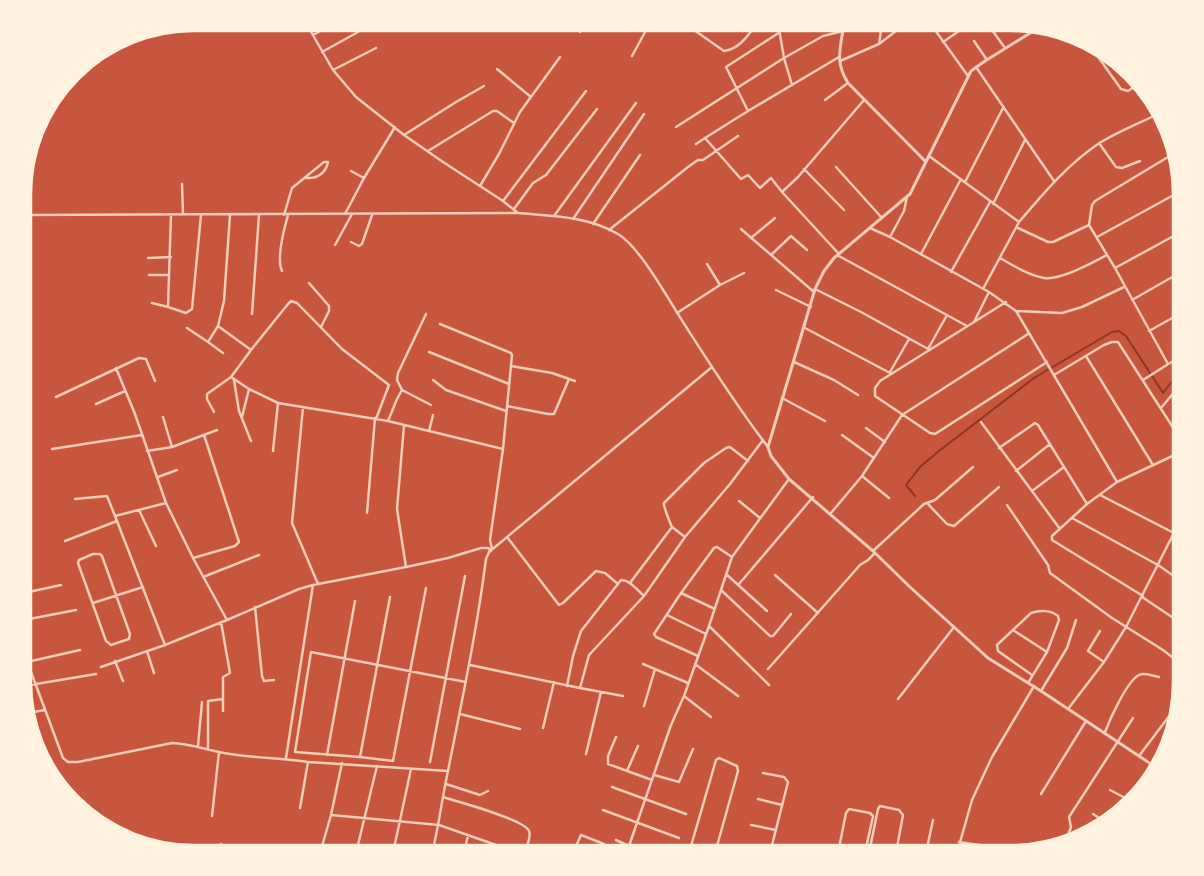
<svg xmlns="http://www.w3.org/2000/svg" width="1204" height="876" viewBox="0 0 1204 876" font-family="'Space Grotesk',sans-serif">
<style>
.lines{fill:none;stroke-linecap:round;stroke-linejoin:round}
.stream{stroke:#8f3625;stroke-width:2}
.minor{stroke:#f1ccb7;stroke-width:2.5}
.tertiary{stroke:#f1ccb7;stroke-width:3}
.rim{fill:none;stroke:#fff3e0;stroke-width:2.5}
</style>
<rect width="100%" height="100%" fill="#c8553d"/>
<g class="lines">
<path class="stream" d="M915,496L906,485L920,467L939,451L1034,378L1112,332L1119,331L1126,336L1163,393L1181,370"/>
<path class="minor" d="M306,23L333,70L356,97L404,135L443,162L503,201L518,213
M684,23L724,51C740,49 749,34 757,23
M778,23L784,58L792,85
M987,23L1005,48
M1029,24L1033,31
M935,30L968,76
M580,32L585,23
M313,35L335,23
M974,41L987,60
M943,42L962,29
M879,44L896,31L905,23
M1089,44L1121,89L1128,91L1137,85
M322,52L358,32
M632,56L650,23
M840,61L879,44L882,23
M976,67L1054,181
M497,69L531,97
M333,70L376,48
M825,100L848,83
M748,111L726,67L780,32
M676,127L784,58L823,36L843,31
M404,135L456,102L484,86
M1099,143L1116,167L1122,168L1140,161
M696,144L705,138
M428,151L493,111H497L514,123
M929,156L1019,222L983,289
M836,167L882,218
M804,169L844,210
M351,171L364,178
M965,182L1003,108
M182,184L183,215
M480,186L499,154L520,112L560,57
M782,192L771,178L760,188L748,175L741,179L705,138L748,111L839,57
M503,201L586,91
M993,204L1025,140
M514,209L533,183L546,175L597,109
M345,214L364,178L395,127
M24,215L518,213C551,216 588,216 618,234C640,247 668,299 683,322C710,364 737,407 768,447
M230,215L224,301L218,326L251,350L288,304L291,301L297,303L342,349L389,385L376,419
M284,215L292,188L324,162H328C326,173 317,179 306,178
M554,216L636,103
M573,219L644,114
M1019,222C1044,193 1066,166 1098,144C1117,132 1140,123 1160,113
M593,224L640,155
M870,228L890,237L989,292L1016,311L1062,313L1082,307L1124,287
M1018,228L1048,242H1053L1089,225
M741,229L814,292
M609,230L688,167L698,160H703L738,136
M890,237L904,211L907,197
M1097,237L1181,191
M751,238L775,218
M351,242L359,246L362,244L372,215
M335,245L352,214
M839,254L782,192L798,177L864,100
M921,254L961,179
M771,255L791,236L807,250
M837,255L967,326
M148,258L171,257
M1000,258C1014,266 1028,275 1044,278C1061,280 1092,263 1107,255
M707,264L720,285
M1115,268L1181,232
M282,271C276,258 284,229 288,215
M951,272L990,202
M149,275H169
M309,283L329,306V311L321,327
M815,289L861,312L930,350
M776,290L811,307
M1132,300L1181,272
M1006,302L880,381L875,388V396L930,433L935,434L1047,362
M152,303L168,307L186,313L192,309L201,215
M168,306L171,215
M1016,311L1117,482
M677,313L720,285L744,273
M252,314L259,215
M974,322L989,292
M440,324L511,353L512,355L503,449L490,540L492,549
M218,326L208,342L223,353
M187,328L208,342
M805,328L892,374
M24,331L27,329V215
M1149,331L1181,313
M928,349L947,315
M429,352L509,384
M1086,356L1153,465
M794,362L834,380L858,395
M1168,364L1115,268L1089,225L1092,205L1095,201L1173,154
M511,366L552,373L575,381
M116,368L135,414L166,503L193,558L227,620L299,589L313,585L406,567L448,558L481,548H488L491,551
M890,372L909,339
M1054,375L1104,345L1112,342H1118L1181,440
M231,377L251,350
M234,380L239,411L251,441
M433,380L446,390L506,411
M1143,380L1181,356
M402,390L397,380L398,373L426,314
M1175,392L1181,397
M56,397L139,358L146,359L155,381
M782,398L825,421
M96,404L125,391
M507,406L548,414H554L569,379
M303,407L292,523L318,584
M1161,408L1181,384
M214,412L207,399V394L231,377L249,389L278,403L388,421L503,449
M163,417L172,447
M242,417L249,389
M388,421L397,399L402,390L431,405
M981,422L1060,529
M404,425L397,509L406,567
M866,428L885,442
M429,431L433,415
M842,435L874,458
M999,448L1035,423L1038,425L1087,504
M52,449L142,435
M147,451L172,447L217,430
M273,451L278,403
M1016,471L1050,444
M862,476L889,498
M158,477L177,470
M1032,491L1064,467
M1100,495L1174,533
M75,499L107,496L115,516
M739,501L760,518
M166,503L115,516L165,645L227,620
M927,503L947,524L954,526L999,487
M1007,505L1048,565L1050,573L1112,618L1163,650L1181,664
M139,510L156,546
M367,513L375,418
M831,513L862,476L902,415L1028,334
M1072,518L1158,565L1181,581
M672,527L685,537
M507,537L559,605L563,603L596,571L605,573L618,584
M65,541L117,521
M873,551L924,504L935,500L973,467
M93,554H100L102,556L130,634L129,639L111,645L106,641L78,563L79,560Z
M193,558L235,546L239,542L204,435
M726,574L767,611
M775,575L818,613
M203,577L259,555
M630,583L672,527C670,523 663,505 664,503L704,463L726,448L730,447L748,461
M739,584L813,497
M721,590L770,636H773L791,614
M24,593L61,585
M681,593L715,609
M1143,596L1052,540V536L1087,504L1117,482L1181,452
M390,597L360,757L393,761L426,588
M1142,597L1181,623
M93,603L143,587
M255,607L262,676L264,681L274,680
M667,615L706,634
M24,620L76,610
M221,622L230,673L223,677V711
M709,626L769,685
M1013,630L1047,652
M1100,631L1088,651L1104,662
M147,651L154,673
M24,653L63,758L68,762H78L172,743C192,744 210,751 230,754C255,758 282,758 308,762L448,771
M698,656L656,637L654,634L681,593L714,548L717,547L732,557
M115,661L123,681
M27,662L80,650
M643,664L688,683
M695,664L738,696
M470,665L580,688L623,696
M101,667L165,645
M768,669L860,565L868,560L875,553
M1028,683L1047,652L1059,620L1058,616C1051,610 1040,610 1031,613L997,645L998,651L1032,675
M24,686L96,674
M567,686L573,656L581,631L621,580C630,580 637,590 644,596
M580,688L589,655L644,596L685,537L730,484L763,440
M1041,691L1067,648L1076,620
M684,696L711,717
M898,699L954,627
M644,706L655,669
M1068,709L1104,662L1126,627L1181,519
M27,713L45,710
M460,714L520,729
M543,728L554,682
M1105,732C1110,719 1127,681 1139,675C1145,672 1153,676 1159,677
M616,737L608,756V764L652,780
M198,746L202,702
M208,749V701L223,699
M586,754L601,692
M327,755L355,601
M1139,756L1176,707
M360,757L295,752L311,652L466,682
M286,758L313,585
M430,762L465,576
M627,771L638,746
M763,773L784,777L788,782L770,853
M654,775L679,782L693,749
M446,784L480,795L488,791
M612,787L686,814
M1110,790L1129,800
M1139,793L1153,766
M1041,794L1086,721
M443,797C458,802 524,819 529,831C532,837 526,847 524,853
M758,799L782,805
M300,808L308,762
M603,810L679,838
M1093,814L1104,821
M331,815L439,825L519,853
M212,816L219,752
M751,825L776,830
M616,840L629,846
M1066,840L1071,827L1069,817L1133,718
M959,842L1019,851
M746,851L753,853
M219,853L221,844
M239,853L241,851L248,853
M320,853L331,815L342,763
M356,853L377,766
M393,853L411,769
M432,853C439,826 442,798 448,771C462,700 477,630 486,559L489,552L712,367
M464,853L468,835
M493,853L495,845
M573,853L581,835L604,844L601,853
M646,853L629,846L671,725L684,696L709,626L732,557L789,479
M689,853L716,760L719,758L737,766L738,771L715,853
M838,853L846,813L849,809L870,813L873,816L865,853
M869,853L878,809L880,806L899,810L903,815L896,853
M926,853L933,820
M957,853L972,800L992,757L1034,686"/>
<path class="tertiary" d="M844,23C841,48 834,60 848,83L926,162
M1040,27L985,61L971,71L910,194L834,258L824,271L815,289L768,447L771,456L789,479L873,551L911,588L988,658L1041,691L1157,768"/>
</g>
<path d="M0 0H1204V876H0ZM194 31H1010A163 163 0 0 1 1173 194V682A163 163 0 0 1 1010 845H194A163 163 0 0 1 31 682V194A163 163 0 0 1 194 31Z" fill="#fff3e0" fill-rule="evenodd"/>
<path class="rim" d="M194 31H1010A163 163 0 0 1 1173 194V682A163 163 0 0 1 1010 845H194A163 163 0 0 1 31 682V194A163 163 0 0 1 194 31Z"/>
</svg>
